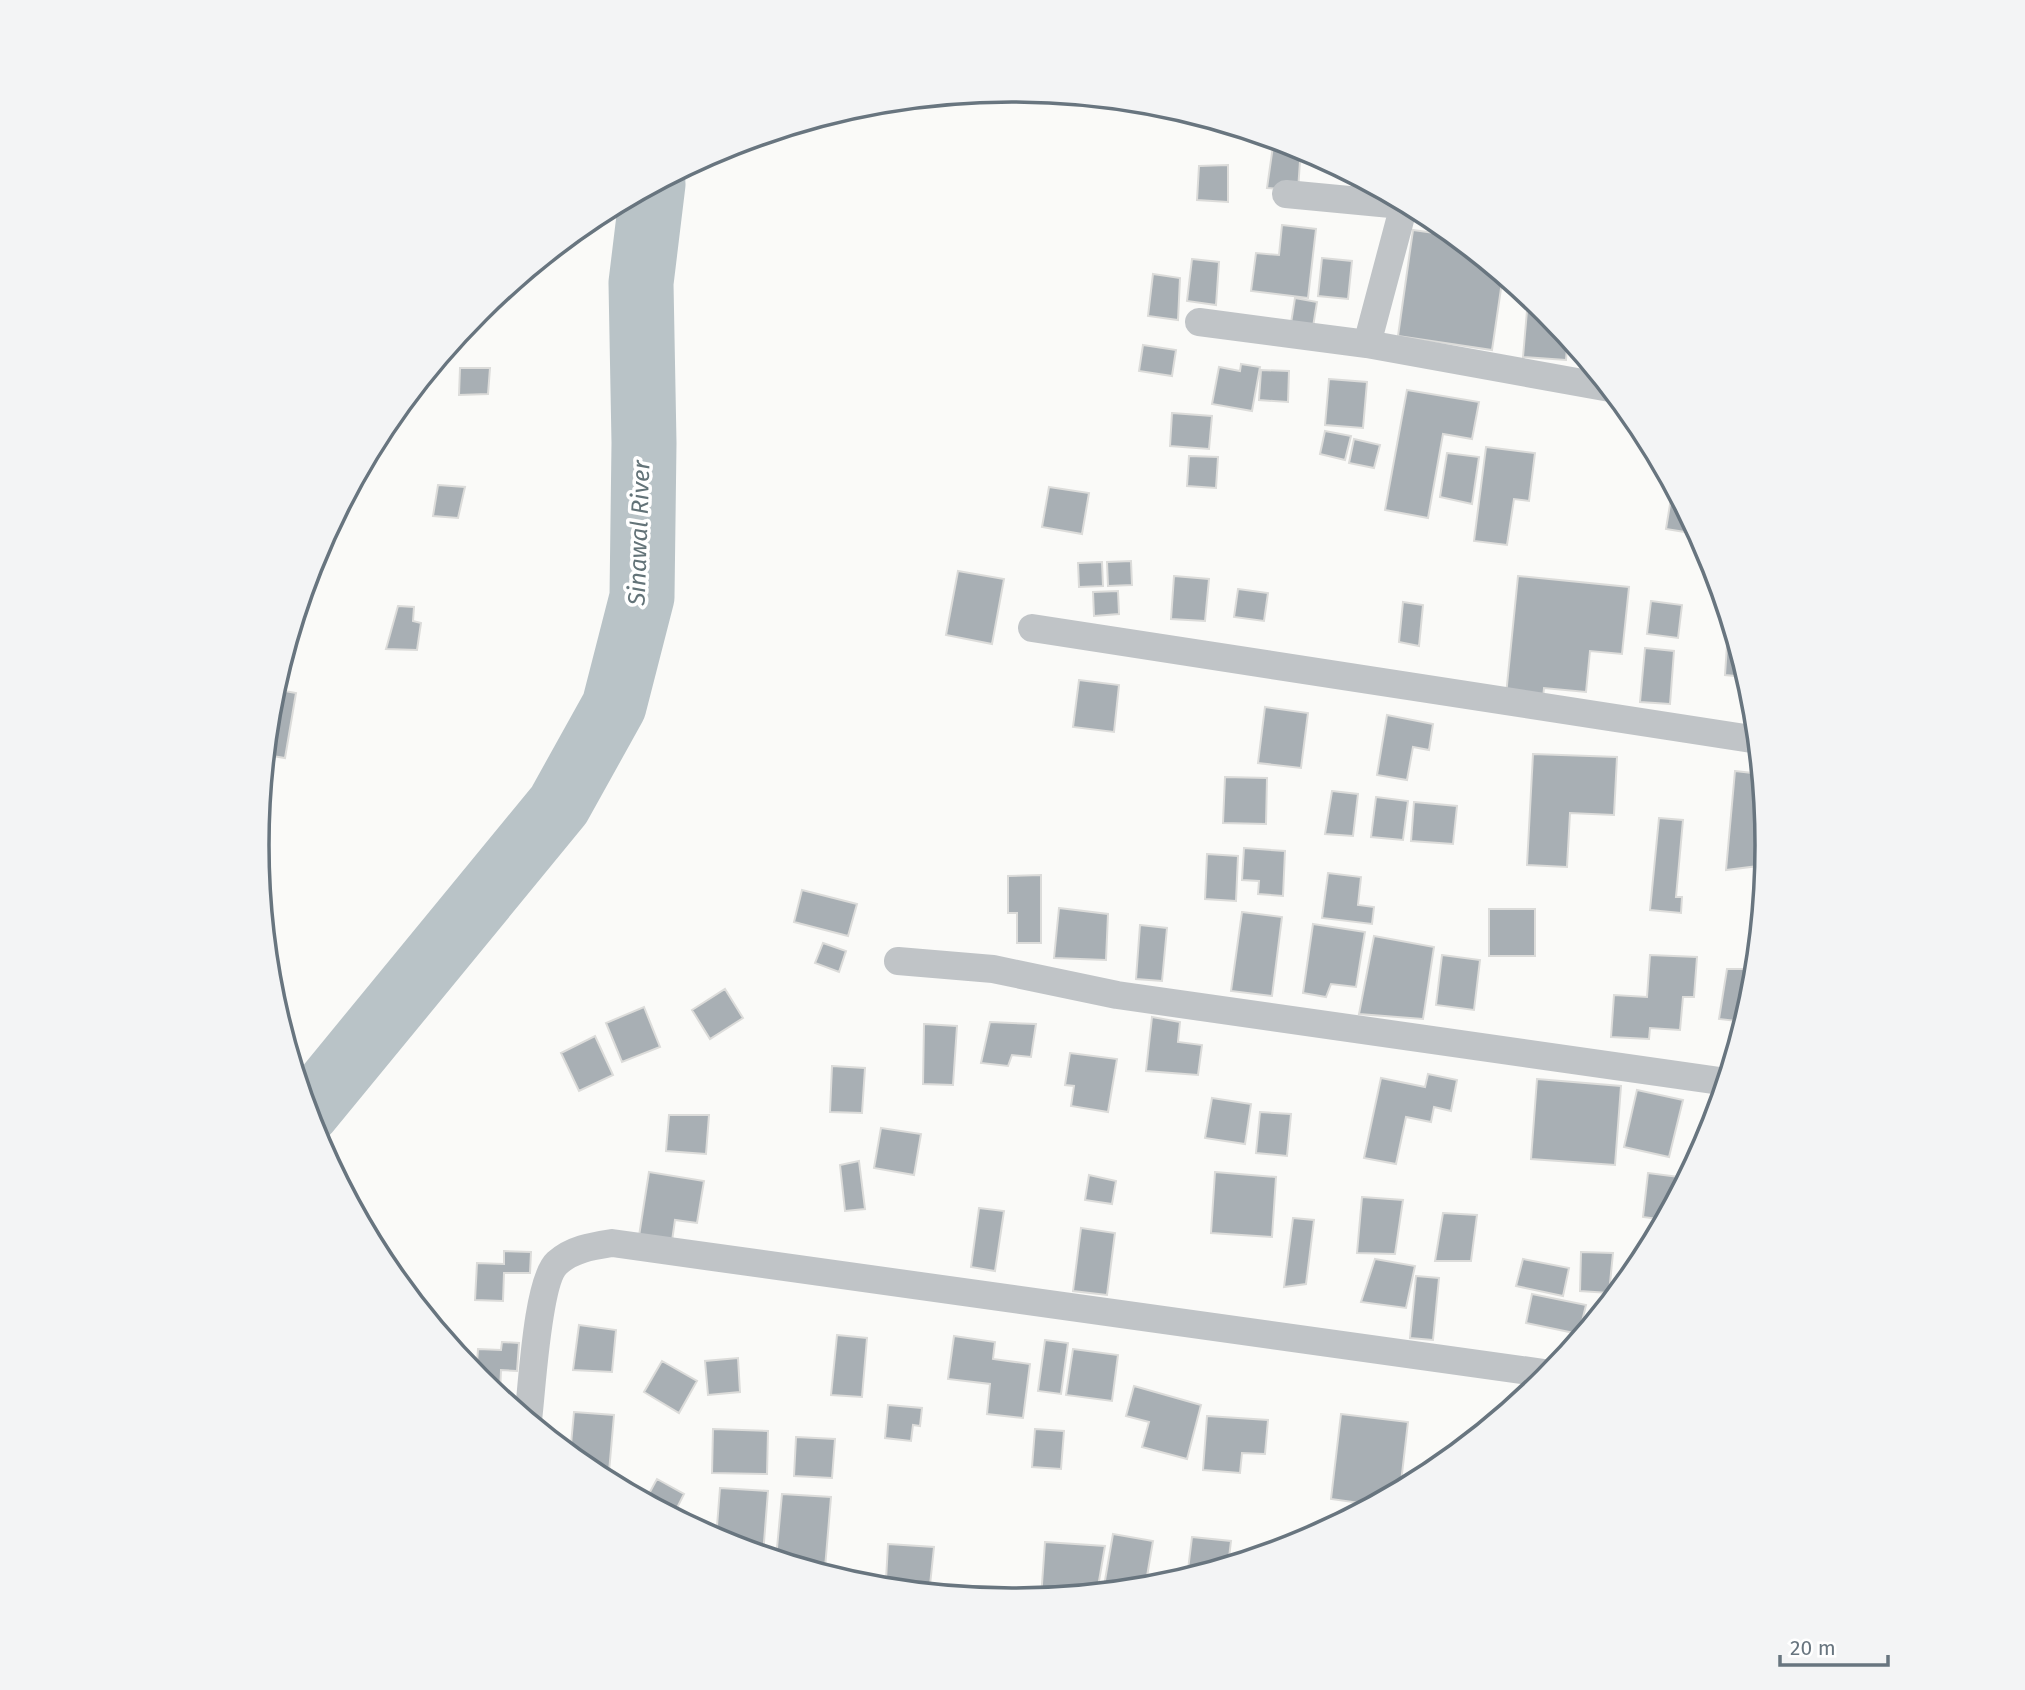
<svg xmlns="http://www.w3.org/2000/svg" width="2025" height="1690" viewBox="0 0 2025 1690" font-family="'Fira Sans',sans-serif">
<style>
.lines{fill:none;stroke-linecap:round;stroke-linejoin:round}
.river{stroke:#b9c3c7;stroke-width:65}
.building{fill:#a8afb4;stroke:#dcdcda;stroke-width:2}
.minor{stroke:#c0c4c7;stroke-width:28}
.labels{text-anchor:middle;dominant-baseline:central;stroke-width:7;stroke-linejoin:round;paint-order:stroke}
.water-label{font-size:24px;font-style:italic;fill:#637378;stroke:#fff}
.rim{fill:none;stroke:#68757f;stroke-width:3.5}
</style>
<rect width="100%" height="100%" fill="#fafaf8"/>
<g class="lines">
<path class="river" d="M307,1112L559,805L614,706L642,597L644,443L641,283L653,184"/>
</g>
<path class="building" d="M1274,139L1301,147L1298,190L1267,188Z
M1228,165V202L1197,200L1199,166Z
M1282,225L1316,229L1308,298L1251,291L1256,253L1279,255Z
M1413,230L1456,236L1503,275L1492,350L1398,336Z
M1322,258L1352,261L1348,299L1318,296Z
M1192,259L1219,262L1216,305L1187,301Z
M1153,274L1180,278L1178,320L1148,316Z
M1295,298L1317,302L1313,327L1291,323Z
M1528,299L1533,300L1547,311L1568,336L1566,360L1523,357Z
M1143,345L1176,350L1172,376L1139,371Z
M1241,364L1260,367L1252,411L1212,404L1219,367L1240,371Z
M460,368H490L488,394L459,395Z
M1261,370L1289,371L1288,402L1259,400Z
M1329,379L1367,382L1363,428L1325,425Z
M1407,390L1479,402L1472,439L1443,434L1428,518L1385,510Z
M1172,413L1212,416L1209,449L1170,446Z
M1325,431L1351,436L1345,460L1320,454Z
M1354,439L1380,445L1374,468L1349,463Z
M1486,447L1535,453L1529,501L1514,499L1507,545L1474,541Z
M1447,453L1479,457L1472,504L1440,497Z
M1189,456L1218,457L1216,488L1187,486Z
M438,485L465,487L458,518L433,516Z
M1673,486L1689,515L1685,532L1666,529Z
M1049,487L1089,493L1082,534L1042,527Z
M1131,561L1132,585L1108,586L1107,562Z
M1102,562L1103,586L1079,587L1078,563Z
M958,571L1004,579L992,644L946,635Z
M1174,576L1209,579L1205,621L1171,619Z
M1518,576L1629,587L1622,654L1590,651L1586,692L1544,688L1543,699L1506,695Z
M1238,589L1268,593L1264,621L1234,617Z
M1118,591L1119,614L1094,616L1093,592Z
M1651,601L1682,605L1678,638L1647,634Z
M1403,602L1423,605L1419,646L1399,642Z
M398,606L414,607L413,621L421,623L417,650L386,649Z
M1729,615L1747,677L1725,675Z
M1645,648L1674,651L1670,704L1640,702Z
M1079,680L1119,685L1114,732L1073,727Z
M274,689L296,693L285,758L266,755Z
M1265,707L1308,713L1301,768L1258,763Z
M1387,715L1433,724L1429,750L1413,747L1407,780L1377,775Z
M1533,754L1617,757L1614,815L1570,813L1567,867L1527,865Z
M1735,771L1761,774L1768,845L1766,865L1726,870Z
M1225,777L1267,778L1266,824L1223,823Z
M1332,791L1358,794L1353,836L1325,834Z
M1376,797L1408,801L1403,840L1371,837Z
M1414,802L1457,806L1453,844L1411,841Z
M1659,818L1683,820L1676,897H1682L1681,913L1650,910Z
M1244,848L1285,851L1283,896L1258,894L1259,881L1242,880Z
M1207,854L1238,856L1236,901L1205,899Z
M1328,873L1361,877L1358,905L1374,907L1372,924L1322,918Z
M1041,875V943H1017V913H1008V876Z
M802,890L857,904L848,936L794,922Z
M1059,908L1108,914L1106,960L1054,958Z
M1489,909H1535V956H1489Z
M1242,912L1282,917L1272,996L1231,991Z
M1313,924L1365,932L1356,987L1331,984L1326,997L1303,993Z
M1140,925L1167,928L1162,981L1136,979Z
M1374,936L1434,947L1423,1019L1359,1014Z
M823,943L846,951L839,972L815,963Z
M1442,955L1480,960L1474,1010L1436,1005Z
M1650,955L1697,957L1694,997H1683L1680,1030L1650,1028L1649,1039L1611,1037L1614,995L1647,997Z
M1727,969H1756L1754,993L1745,1022L1719,1019Z
M725,989L743,1018L710,1039L692,1010Z
M644,1007L660,1047L622,1062L606,1023Z
M1152,1017L1180,1022L1178,1042L1202,1045L1198,1075L1146,1071Z
M990,1022L1036,1024L1031,1057L1012,1055L1008,1066L981,1063Z
M924,1024L957,1026L953,1085L923,1084Z
M595,1036L613,1075L579,1091L561,1053Z
M1070,1053L1117,1059L1108,1112L1071,1106L1074,1086L1065,1085Z
M832,1066L865,1068L862,1113L830,1112Z
M1428,1074L1457,1080L1451,1111L1434,1107L1431,1122L1406,1117L1396,1164L1364,1158L1381,1078L1425,1087Z
M1537,1079L1621,1086L1615,1165L1531,1159Z
M1637,1090L1683,1100L1669,1157L1624,1147Z
M1212,1098L1251,1104L1245,1144L1205,1138Z
M1260,1112L1291,1114L1287,1156L1256,1153Z
M669,1115H709L706,1154L666,1151Z
M881,1128L921,1134L914,1175L874,1168Z
M859,1161L865,1209L845,1211L840,1165Z
M649,1172L704,1181L697,1223L675,1220L672,1241L639,1236Z
M1215,1172L1276,1177L1272,1237L1211,1233Z
M1648,1173L1687,1178L1665,1220L1643,1217Z
M1089,1175L1116,1181L1112,1204L1085,1200Z
M1362,1197L1403,1200L1395,1254L1357,1253Z
M979,1208L1004,1211L995,1271L971,1267Z
M1443,1213L1477,1215L1471,1261H1435Z
M1293,1218L1314,1220L1306,1284L1284,1287Z
M1081,1228L1115,1233L1107,1295L1073,1291Z
M504,1251L531,1252L530,1273H504L503,1301L475,1300L477,1263L504,1264Z
M1581,1252L1613,1253L1609,1293L1580,1291Z
M1375,1259L1415,1266L1406,1308L1361,1302Z
M1523,1259L1569,1268L1563,1296L1516,1286Z
M1416,1276L1439,1278L1433,1340L1410,1338Z
M1532,1294L1586,1305L1579,1334L1526,1323Z
M579,1325L616,1330L612,1372L573,1370Z
M837,1335L867,1338L862,1397L831,1395Z
M954,1336L995,1342L993,1359L1030,1364L1023,1418L987,1414L990,1384L948,1379Z
M1045,1340L1068,1343L1061,1394L1038,1391Z
M502,1342L519,1343L517,1371L501,1370L500,1393L494,1392L476,1377L478,1349L501,1350Z
M1073,1349L1118,1355L1112,1401L1066,1395Z
M738,1358L740,1392L708,1395L705,1361Z
M662,1361L697,1381L679,1413L644,1392Z
M1134,1386L1201,1405L1187,1459L1142,1447L1149,1422L1126,1416Z
M888,1405L922,1408L920,1426L913,1425L911,1441L885,1438Z
M574,1412L614,1415L609,1472L588,1470L570,1455Z
M1341,1414L1408,1422L1400,1491L1374,1505L1331,1499Z
M1207,1416L1268,1420L1265,1454L1242,1453L1240,1473L1203,1470Z
M713,1429L768,1431L767,1474L712,1473Z
M1035,1429L1064,1431L1061,1469L1032,1467Z
M796,1437L835,1439L832,1478L794,1476Z
M657,1479L684,1494L673,1516L645,1501Z
M720,1488L768,1491L763,1555L716,1539Z
M782,1494L831,1497L825,1568L800,1566L776,1559Z
M1113,1534L1153,1541L1145,1588L1103,1592Z
M1192,1537L1231,1541L1228,1566L1187,1578Z
M1045,1542L1105,1546L1098,1587L1086,1588V1594L1041,1598Z
M888,1544L934,1547L930,1585L886,1580Z"/>
<g class="lines">
<path class="minor" d="M1286,194L1412,206
M1199,322L1367,344L1610,388
M1367,344L1404,205
M1032,628L1758,740
M898,961L993,969L1117,995L1727,1082
M528,1420C532,1390 537,1281 557,1263C572,1249 593,1246 612,1243L1551,1374"/>
</g>
<g class="labels">
<g class="water-label">
<text transform="translate(639 533) rotate(-88)">Sinawal River</text>
</g>
</g>
<path d="M0 0H2025V1690H0ZM269 845a743 743 0 1 1 1486 0a743 743 0 1 1-1486 0Z" fill="#f3f4f5" fill-rule="evenodd"/>
<path class="rim" d="M269 845a743 743 0 1 1 1486 0a743 743 0 1 1-1486 0Z"/>
<path d="M1780 1655v10h108v-10" fill="none" stroke="#68757f" stroke-width="3.5"/>
<text x="1790" y="1655" font-size="21" fill="#68757f" stroke="#ffffff" stroke-width="5" paint-order="stroke">20 m</text>
</svg>
